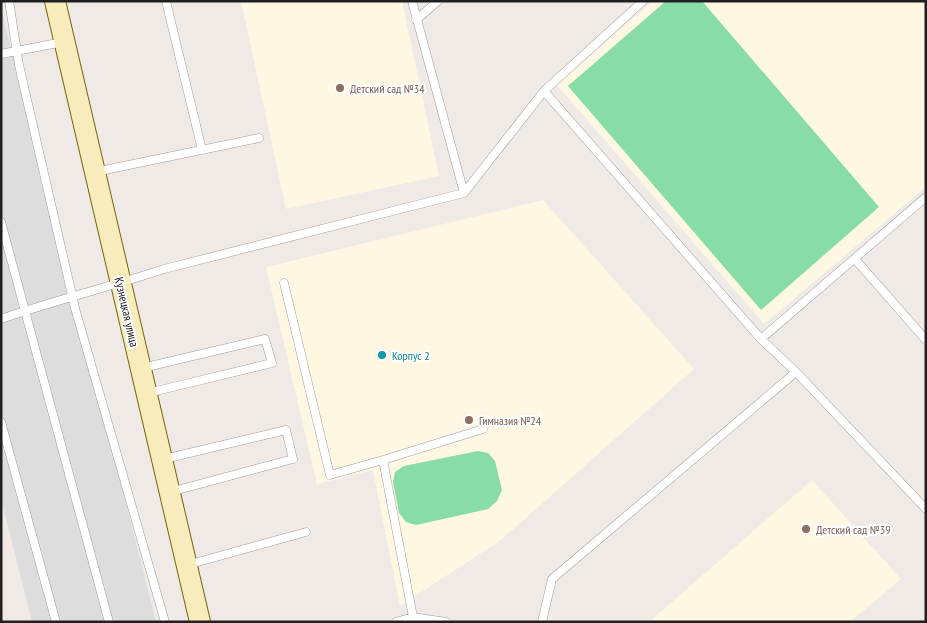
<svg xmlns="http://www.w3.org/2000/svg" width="927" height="623" viewBox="0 0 927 623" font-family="'PT Sans Narrow',sans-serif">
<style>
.residential{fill:#dedddd}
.education{fill:#fef7e2}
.pitch{fill:#88dca6}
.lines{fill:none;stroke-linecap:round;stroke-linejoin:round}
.lane-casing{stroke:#9d9d9d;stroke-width:9}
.secondary-casing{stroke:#756509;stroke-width:22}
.lane{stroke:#fff;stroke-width:8}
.secondary{stroke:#f8ecbd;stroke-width:20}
.education-dot{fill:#8d6e63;stroke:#fff;stroke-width:2}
.culture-dot{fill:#0f9aa8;stroke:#fff;stroke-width:2}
.labels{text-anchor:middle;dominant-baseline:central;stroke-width:4;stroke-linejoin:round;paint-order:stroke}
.education-label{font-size:12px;fill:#785e54;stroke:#fff;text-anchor:start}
.street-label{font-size:12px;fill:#202020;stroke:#fff}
.culture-label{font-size:12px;fill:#0d838f;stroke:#fff;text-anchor:start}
</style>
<rect width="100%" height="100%" fill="#f0eae7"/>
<path class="residential" d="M1,8L156,622H32L1,499Z"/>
<path class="education" d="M241,1H402L439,176L286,209Z
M653,1H926V187L764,324L557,85Z
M543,200L694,369L501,540L400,606L373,470L317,484L266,267Z
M812,480L901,579L850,622H649Z"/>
<path class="pitch" d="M666,1H702L879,207L761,310L568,86Z
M478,451L488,453L495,461L502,490L497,501L488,509L416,525L406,522L399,513L393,482L395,472L404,466Z"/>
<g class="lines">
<g class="lane-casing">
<path id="lane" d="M9,1L19,65L75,308L165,622
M166,1L202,150
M412,1L464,193
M416,20L438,1
M1,54L63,42
M544,91L761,339L796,372L926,509
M95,172L259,138
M1,222L109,622
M855,259L926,340
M284,283L330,475L383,460
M1,319C55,300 110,287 164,269L464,193L544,91L643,1
M761,339L926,197
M142,368L265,339L272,363L148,393
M1,422L56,622
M164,459L286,430L293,459L170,492
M187,565L306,532
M413,617L383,460L483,429
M396,622L413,617L446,622
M542,622L552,579L796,372"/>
</g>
<g class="secondary-casing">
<path id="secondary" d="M55,1L200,622"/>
</g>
<use href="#lane" class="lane"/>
<use href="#secondary" class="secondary"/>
</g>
<g class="education-dot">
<circle cx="340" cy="88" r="5"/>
<circle cx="469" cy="420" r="5"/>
<circle cx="806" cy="529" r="5"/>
</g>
<circle class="culture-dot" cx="382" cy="355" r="5"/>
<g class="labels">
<g class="education-label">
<text x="350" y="88">Детский сад №34</text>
<text x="479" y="420">Гимназия №24</text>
<text x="816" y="529">Детский сад №39</text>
</g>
<g class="street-label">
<text transform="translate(127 312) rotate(77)">Кузнецкая улица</text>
</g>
<g class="culture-label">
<text x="392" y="355">Корпус 2</text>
</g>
</g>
<rect width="927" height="623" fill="none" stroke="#202020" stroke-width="5"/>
</svg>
